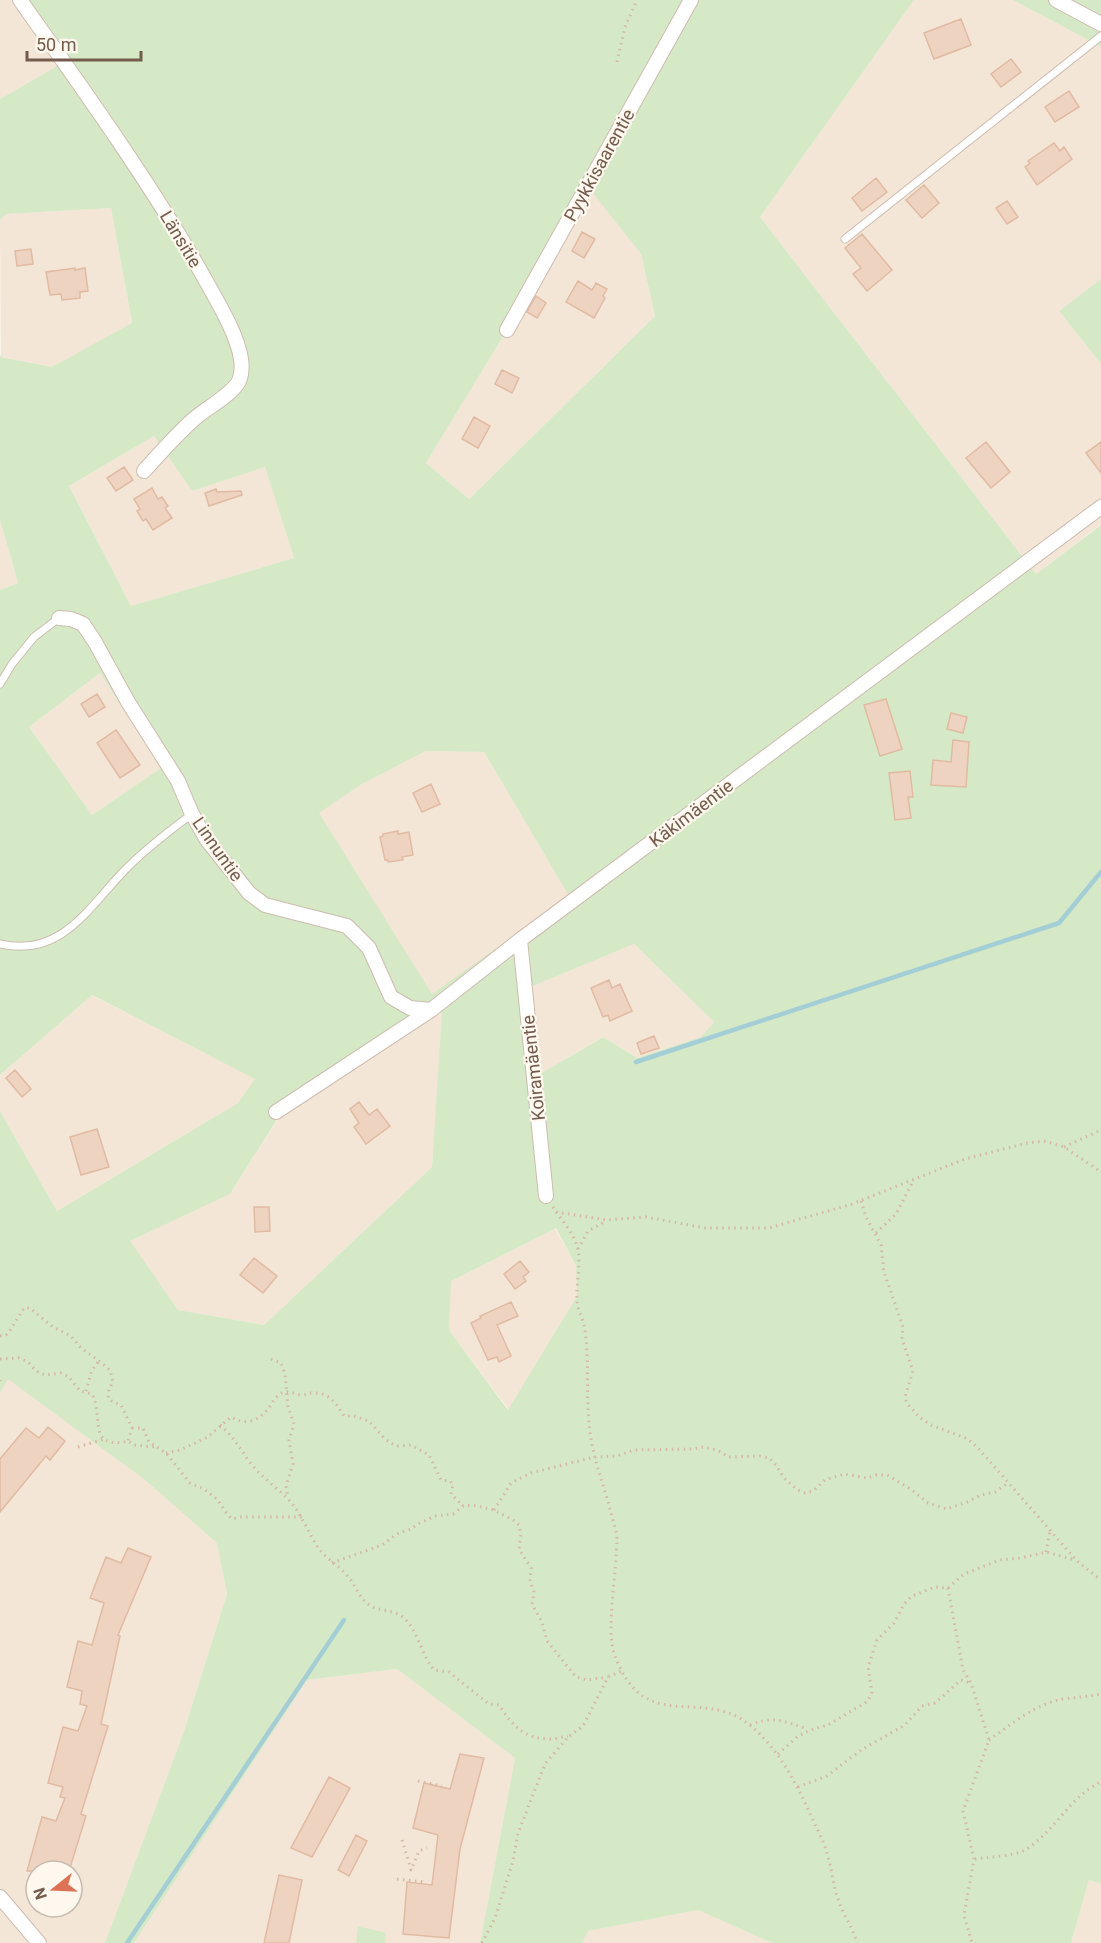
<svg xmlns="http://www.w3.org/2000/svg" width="1101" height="1943" viewBox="0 0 1101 1943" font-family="Roboto,sans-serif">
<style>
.residential{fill:#f3e6d7;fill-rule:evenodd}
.green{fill:#d5e9c7;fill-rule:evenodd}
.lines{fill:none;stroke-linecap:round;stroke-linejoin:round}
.stream{stroke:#a4ced6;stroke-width:4.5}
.building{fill:#efd3c1;stroke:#e1baa2;stroke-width:1.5}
.service-casing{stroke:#cdbcaf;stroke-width:9}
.minor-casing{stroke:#cdbcaf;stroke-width:16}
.path{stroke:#d5b7a4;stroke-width:3;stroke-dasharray:1.5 4.5;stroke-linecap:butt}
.service{stroke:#fff;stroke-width:7}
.minor{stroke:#fff;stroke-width:14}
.labels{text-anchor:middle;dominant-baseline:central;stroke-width:4.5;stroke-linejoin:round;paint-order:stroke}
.street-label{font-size:18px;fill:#745b4d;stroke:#fef8ef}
</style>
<rect width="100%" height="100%" fill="#fbf4e8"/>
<path class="residential" d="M0,0H20L64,62L0,99Z
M914,0H1013L1101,47V279L1059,311L1101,364V524L1036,574L760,217Z
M588,186L641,254L655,316L469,499L426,463L507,330Z
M111,208L132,324L52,367L1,357L0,220L6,214Z
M154,436L192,491L265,467L294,558L131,606L69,486Z
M0,520L18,583L0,590Z
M100,673L161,768L92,815L29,727Z
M426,751L484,752L569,896L432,995L318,813L362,784Z
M634,944L714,1022L702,1037L637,1058L602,1037L540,1074L529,987Z
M91,995L256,1079L238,1103L57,1211L0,1111V1075Z
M443,1011L432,1167L264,1325L178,1310L129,1241L230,1194L278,1119Z
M555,1228L576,1266L577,1296L509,1410L449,1330L450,1281Z
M8,1378L145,1480L218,1543L227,1594L183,1734L105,1943H0V1393ZM36,1871H72V1907H36Z
M397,1669L515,1758L480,1943H134L307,1680Z
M1089,1880L1101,1884V1943H1071Z
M698,1910L772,1943H582L587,1931Z"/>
<path class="green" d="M20,0H914L760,217L1036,574L1101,525V1884L1089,1880L1071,1943H772L698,1910L588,1931L582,1943H480L515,1758L397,1669L307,1680L134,1943H105L183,1734L227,1594L217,1543L145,1480L8,1379L0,1393V1111L57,1211L238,1103L255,1079L92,995L0,1075V590L18,583L0,520V355L1,357L52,367L132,323L111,208L6,214L0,220V99L64,62ZM588,187L641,254L655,316L469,499L426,463L507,330ZM154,436L192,491L265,467L294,558L131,606L69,486ZM100,673L161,768L92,815L29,727ZM426,751L484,752L569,896L432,994L319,813L362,784ZM634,944L714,1022L701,1037L637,1058L603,1037L540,1074L530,987ZM442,1011L432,1167L264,1325L178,1310L130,1241L230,1194L278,1118ZM556,1228L576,1266L577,1296L508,1410L449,1330L451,1281Z
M1013,0H1101V47Z
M1101,279V364L1059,311Z
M358,1926L386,1933L385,1943H356Z"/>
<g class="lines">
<path class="stream" d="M636,1062L1059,923L1101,872
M127,1943L344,1620"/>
</g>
<path class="building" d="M961,19L971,45L934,59L924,33Z
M1011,59L1021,72L1001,87L991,74Z
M1069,91L1079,107L1055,122L1045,107Z
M1054,143L1060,151L1064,147L1072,159L1037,185L1025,167L1030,163L1028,161Z
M876,178L887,192L862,211L852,198Z
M924,185L939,203L922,218L906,200Z
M1007,201L1018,217L1007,224L996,208Z
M582,232L595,239L584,258L572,251Z
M862,234L892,270L867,291L853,274L861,268L845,248Z
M31,249L33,264L17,266L15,251Z
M75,268V270L85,268L88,291L80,292V298L62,300L61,294L50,295L46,272Z
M578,281L592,290L596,283L607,289L603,296L605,298L594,318L566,302Z
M536,296L546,303L537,318L527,312Z
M502,370L519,378L512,393L495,384Z
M474,417L490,426L478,448L462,439Z
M986,442L1010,472L991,488L966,458Z
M1101,442V473L1086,453Z
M124,467L133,480L116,491L107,478Z
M152,488L158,499L162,497L168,506L165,508L172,518L153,530L146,519L143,521L137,511L140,509L134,499Z
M216,489L217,492L241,491L242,495L209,506L205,493Z
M97,694L105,707L89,717L81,704Z
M886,699L902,749L880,756L864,705Z
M951,713L967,717L963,733L947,729Z
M116,730L140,765L120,778L97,743Z
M953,740L969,742L966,787L931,785L933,760L951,762Z
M910,771L913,797H908L911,818L895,820L889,773Z
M431,784L440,804L422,812L413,793Z
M398,831V834L409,832L413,855L402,857L403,860L388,862V860H385L380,837L383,836V834Z
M609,980L612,988L620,984L632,1011L610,1021L608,1015L603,1017L591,988Z
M654,1036L659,1048L641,1054L637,1043Z
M15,1070L31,1089L22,1097L6,1078Z
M359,1102L369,1115L377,1109L390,1126L366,1144L354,1127L359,1123L350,1109Z
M97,1129L109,1167L81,1175L70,1137Z
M254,1207H269L270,1231L255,1232Z
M254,1258L277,1276L263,1293L240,1275Z
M520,1261L529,1272L523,1277L526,1281L515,1289L504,1274Z
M511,1302L518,1316L497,1325L511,1356L499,1362L497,1357L488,1360L471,1323L481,1318L480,1316Z
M48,1427L65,1441L50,1460L46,1456L0,1512V1459L26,1428L39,1438Z
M128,1548L151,1557L118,1635L120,1636L101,1724L108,1726L81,1814L86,1816L69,1871H27L42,1817L56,1821L65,1798L60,1797L63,1787L48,1783L63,1727L78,1731L87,1706L80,1704L82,1691L67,1687L78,1641L92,1645L104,1603L90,1598L106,1557L121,1563Z
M460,1754L484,1758L460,1849L449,1938L403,1934L407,1882L432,1885L438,1835L413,1828L424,1783L450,1789Z
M329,1777L350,1788L312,1857L291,1848Z
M356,1835L367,1841L349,1876L338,1870Z
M279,1875L302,1880L289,1943H264Z"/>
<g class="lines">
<g class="service-casing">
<path id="service" d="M845,239L1101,36
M0,684L12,664L34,637L59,618
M0,944C61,958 88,908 124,871C145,849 169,831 192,814"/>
</g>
<g class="minor-casing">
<path id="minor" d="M20,0C83,89 147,178 201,272C214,296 237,332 241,359C242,366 242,374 239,381C232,395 206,408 194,419C176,435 160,453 144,471
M1056,0L1101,24
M507,330L691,0
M59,618L71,619L83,624L95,642L128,702L178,781L192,814L207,840L249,893L265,905L347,926L369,948L391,997L410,1008L431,1010
M520,940L546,1196
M276,1112L431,1010L520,940L1101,507
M0,1897L39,1943"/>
</g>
<path class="path" d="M617,62L625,27L637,0
M1064,1147L1101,1130
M861,1201L866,1217L881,1245L884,1272L903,1327L902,1339L913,1371L905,1397L907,1403L919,1417L931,1425L968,1439L978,1448L1077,1561L1101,1580
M553,1207C561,1220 575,1234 578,1250C581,1265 576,1284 577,1300C577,1310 584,1320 585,1330C590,1366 585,1403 591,1439C595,1464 605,1488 611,1513C613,1522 617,1531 617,1540C617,1568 606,1630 614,1653C644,1739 701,1684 751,1726C781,1752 797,1785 813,1820C818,1831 824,1842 827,1853C832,1869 833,1886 839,1902C844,1916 853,1928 857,1943
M556,1212L607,1220L646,1217L705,1228H769L852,1204L965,1159L1027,1143L1044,1141L1064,1147L1101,1172
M876,1233L896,1214L912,1183
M578,1249L588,1231L606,1221
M0,1336L6,1335L9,1332L24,1308H30L53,1327L71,1336L81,1348L99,1361L110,1370L113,1382L109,1389L108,1398L113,1402L121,1405L132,1428L128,1441
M0,1359L19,1358L28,1362L36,1371L45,1375L61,1373L69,1377L80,1391L92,1394C104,1414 86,1451 128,1441L134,1445L154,1447
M271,1359L281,1363L285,1374L288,1407L294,1424L289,1440L293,1464L286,1486L288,1498
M0,1380V1381
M86,1391L92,1370L99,1361
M220,1425C234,1437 241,1450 251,1464C262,1477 276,1487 288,1499C302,1514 308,1533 319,1549C327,1559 337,1565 346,1574C355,1583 359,1600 371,1606C382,1612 395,1609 405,1619C419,1633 421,1654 434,1670L449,1672L489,1704L499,1705C513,1726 523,1738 549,1739C556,1740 561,1736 568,1737
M132,1428H143L149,1442L166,1453L190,1483L204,1489L217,1499L227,1514L232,1519L241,1517H302
M78,1447L104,1439
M166,1453L180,1450L208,1437L231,1417C245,1425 257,1422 268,1409C272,1404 275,1397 280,1394C288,1388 294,1395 302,1395C306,1395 308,1393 312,1393C329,1392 336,1403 344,1416H354L369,1421L386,1440L396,1446L411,1445L429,1455L441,1480L450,1481L453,1485L451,1494L463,1506
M494,1510L511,1483L531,1473L594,1457L617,1456L634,1450L693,1449L703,1447L717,1450L729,1457L760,1456L769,1458L776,1465L784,1478L796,1489L805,1493L813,1491L825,1480L844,1474L867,1478L876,1475H887L912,1490L928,1503L947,1509L967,1502L981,1495L995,1492L1008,1483
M1046,1552L1050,1531
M332,1563L382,1545L397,1534L411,1529L420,1523L435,1516L453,1514L463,1506L473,1505L494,1510L513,1520L519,1525L521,1534L519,1549L531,1568L530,1581L534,1592L532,1604L542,1622L547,1641L576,1677L587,1680L608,1677
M948,1588L963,1670L971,1683L989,1740L963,1811L974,1859L964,1915L972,1943
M750,1725C773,1715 786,1722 808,1729
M989,1740C1012,1724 1035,1704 1063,1699C1076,1697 1088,1697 1101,1694
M778,1754L797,1737L810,1730L828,1725L868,1701L872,1692L868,1667L877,1640L894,1623L904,1604L912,1596L935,1587L948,1588L964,1574L1000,1560L1021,1558L1046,1552L1075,1560
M418,1781L442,1786
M798,1787L827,1776L861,1750L905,1725L922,1706L935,1703L961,1680L970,1683
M402,1840L411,1870L419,1851L427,1848
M975,1859C987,1857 1015,1856 1025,1850C1055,1832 1070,1796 1101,1782
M397,1879L425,1882
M482,1943L495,1918L513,1861L518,1833L545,1764L568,1737L583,1726L608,1677L622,1671"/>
<use href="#service" class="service"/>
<use href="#minor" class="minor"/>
</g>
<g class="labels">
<g class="street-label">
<text transform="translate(599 165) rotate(-61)">Pyykkisaarentie</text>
<text transform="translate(181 239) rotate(59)">Länsitie</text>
<text transform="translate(691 813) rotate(-37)">Käkimäentie</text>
<text transform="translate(218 849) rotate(55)">Linnuntie</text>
<text transform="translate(533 1068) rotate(-96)">Koiramäentie</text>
</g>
</g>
<g transform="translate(54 1889) rotate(252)"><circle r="28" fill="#fef8ef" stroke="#c7b9ae" stroke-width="1.5"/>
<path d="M0-4.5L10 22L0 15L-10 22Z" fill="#de7254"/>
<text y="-9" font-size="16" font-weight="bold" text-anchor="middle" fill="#745b4d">N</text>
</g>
<path d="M27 51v9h114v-9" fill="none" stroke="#745b4d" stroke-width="3"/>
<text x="36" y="51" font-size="18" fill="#745b4d" stroke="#fef8ef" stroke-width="4.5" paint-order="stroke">50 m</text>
</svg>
